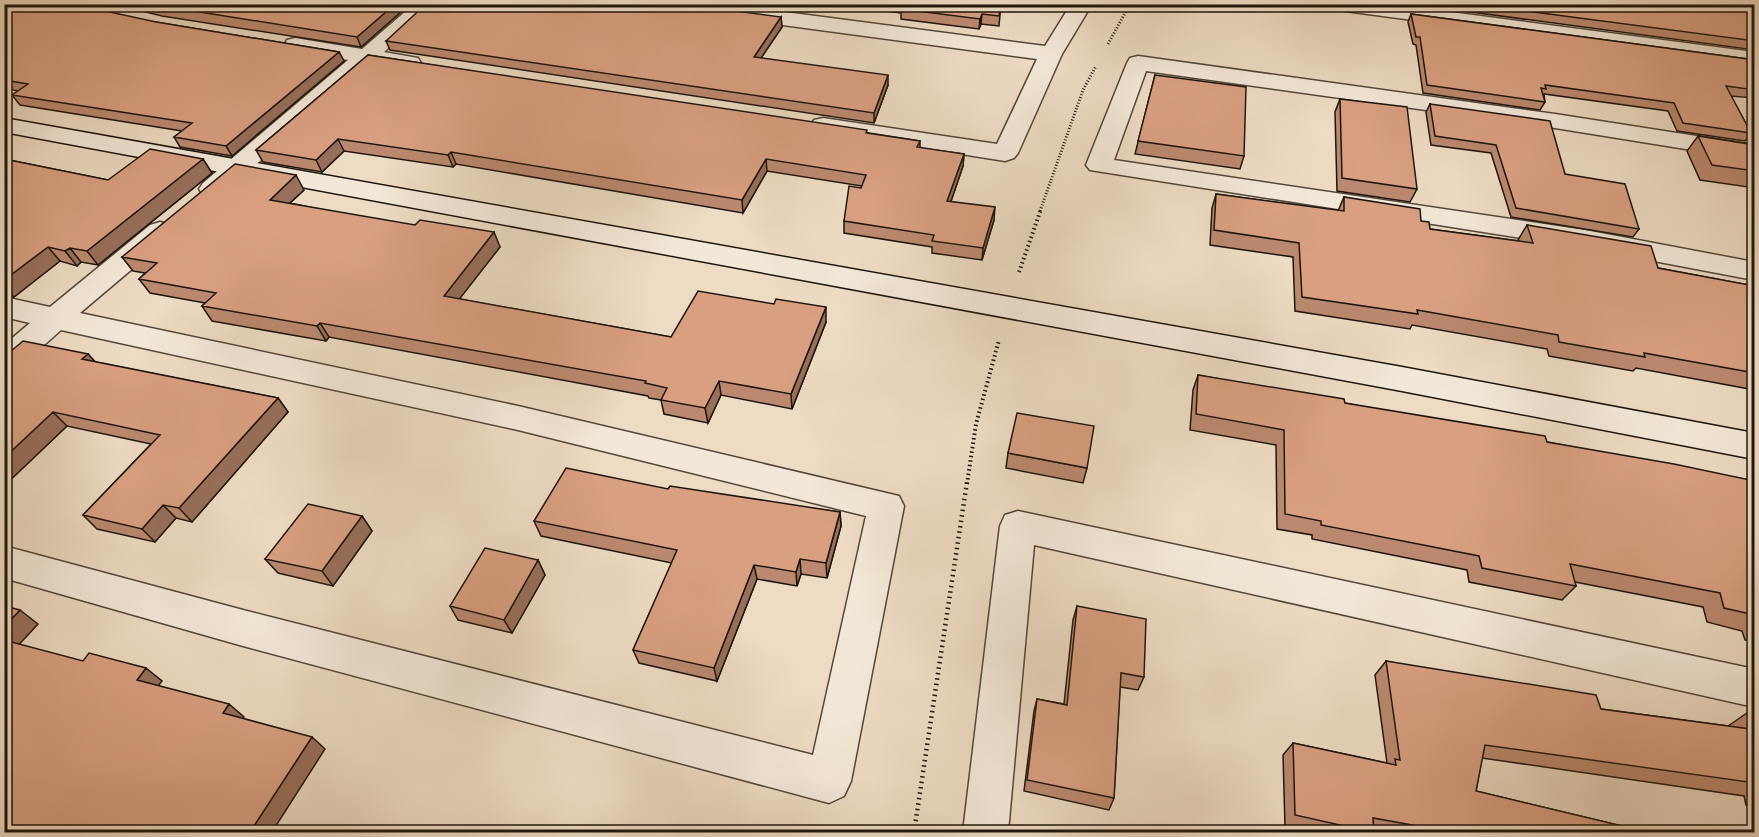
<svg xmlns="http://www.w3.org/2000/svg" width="1759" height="837" viewBox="0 0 1759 837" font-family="'Libre Bodoni',serif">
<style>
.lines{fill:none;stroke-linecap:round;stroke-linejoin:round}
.street-casing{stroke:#52473a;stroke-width:3}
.secondary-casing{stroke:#1e160d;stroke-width:3}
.path-far2{stroke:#1e160d;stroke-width:3;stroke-dasharray:1 2;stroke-linecap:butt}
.path-far1{stroke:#1e160d;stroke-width:4;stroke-dasharray:1.5 3;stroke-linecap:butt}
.path{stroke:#1e160d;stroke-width:4.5;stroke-dasharray:1.5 4;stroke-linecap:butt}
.street{fill:#f3e8d8;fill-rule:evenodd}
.secondary{fill:#f3e8d8;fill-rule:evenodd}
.wall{fill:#ba896f;stroke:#1e160d;stroke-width:1.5}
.shaded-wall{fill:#976f5a;stroke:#1e160d;stroke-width:1.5}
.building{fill:#d89f81;stroke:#1e160d;stroke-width:1.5}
</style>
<rect width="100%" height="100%" fill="#eddbc3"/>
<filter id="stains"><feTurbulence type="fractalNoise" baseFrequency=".00333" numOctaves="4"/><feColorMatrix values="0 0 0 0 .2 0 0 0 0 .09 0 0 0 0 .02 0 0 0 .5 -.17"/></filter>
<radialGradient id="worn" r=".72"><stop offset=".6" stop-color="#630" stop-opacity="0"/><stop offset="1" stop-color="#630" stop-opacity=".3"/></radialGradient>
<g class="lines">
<g class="street-casing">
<path id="street" d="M414,4H437L384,52L418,58L421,63L418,68L410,70L371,64L221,195L212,197L203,195L199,189L203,183L348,60L287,50L284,45L287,40L295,38L362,49Z
M661,4H723L1045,46L1071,4H1092L1062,54L1018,153L1014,158L1005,161L823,132L814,130L811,125L814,120L823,118L997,144L1037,59L671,10L664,8Z
M1328,4H1390L1754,52V66L1338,10L1331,8Z
M1138,56L1555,114L1754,145V160L1555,128L1146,71L1114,160L1585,230L1754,262V280L1585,248L1090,170L1086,165L1127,63L1130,58Z
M160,222L170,225L174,231L170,237L80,313L518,406L899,496L904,506L851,781L844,796L829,803L243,646L4,578V546L243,610L813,755L866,516L518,430L61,330L15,371L4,374V345L30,323L4,317V297L50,307L150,225Z
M1018,511L1754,669V707L1034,545L1008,832H963L1000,526L1005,515Z"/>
</g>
<g class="secondary-casing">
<path id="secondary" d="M4,118L1402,367L1754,433V459L1402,391L4,132Z"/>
</g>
<path class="path-far2" d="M1108,44L1130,4
M1040,211L1083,90L1096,66"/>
<path class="path-far1" d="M1019,272L1041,209
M967,484L976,424L999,340"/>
<path class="path" d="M914,832L967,482"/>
<use href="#street" class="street"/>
<use href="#secondary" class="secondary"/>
</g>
<path class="wall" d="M4,4L156,22L339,52L344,61L232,156L180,147L174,137L182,131L20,105L12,95L18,91L4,88Z
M113,4H410L361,47L162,16Z
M744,4H797L793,11Z
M833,4H1001L999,26L981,24L979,29L901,19V13Z
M1411,4H1755V50Z
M1411,14L1755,60V98L1731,96L1751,133L1745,141L1677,131L1668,111L1544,94L1545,102L1540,110L1423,93L1416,45L1413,44L1408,22Z
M781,17L782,27L761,58L888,85L874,123L390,50L386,41Z
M368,55L920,141V148L964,154L963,166L951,201L994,220L982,260L932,253V247L844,233V221L862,186L767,171L743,213L456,164L453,167L344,151L322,172L263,162L256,150Z
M1155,75L1244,156L1240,169L1135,154Z
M1340,99L1417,189L1410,202L1337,191L1335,112Z
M1430,104L1565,174L1639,229L1633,237L1511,217L1491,153L1431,145L1426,112Z
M1698,136L1755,145V188L1700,180L1687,151Z
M4,159L108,180L203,159L212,173L98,265L81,262L77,266L60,261L14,297L4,296Z
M304,190L290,203L500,247L459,299L671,337L826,322L792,409L721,395L708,423L664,414L661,400L649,398L648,396L329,337L326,341L212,321L202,306L205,303L150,293L139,279L145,273L133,271L122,257Z
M1216,194L1338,211L1344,197L1421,221L1430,229L1519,241L1518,240L1527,225L1658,268L1755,286V390L1636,368L1633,371L1549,356L1547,349L1412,325L1410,329L1295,311L1293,257L1210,245L1212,208Z
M88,354L95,362L278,398L288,412L192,522L176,518L155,542L97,529L83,515L151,444L67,426L4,486V357Z
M1198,375L1547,442L1755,481V643L1745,640L1742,631L1707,622L1703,607L1575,582L1576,586L1562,600L1469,582L1467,570L1312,539V535L1277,529L1276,445L1190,430L1193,390Z
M1008,453L1087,468L1083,483L1006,468Z
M668,489L840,512L841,526L827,578L801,574L797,586L757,579L717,681L639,663L633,650L672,563L541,536L534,521Z
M362,516L372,531L333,586L278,573L265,559Z
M538,560L545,575L512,633L458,620L450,606Z
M1077,606L1144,677L1138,690L1120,687L1114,798L1109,810L1024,791L1034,711L1037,699L1064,704L1073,620Z
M1386,661L1601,709L1728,726L1747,713L1755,715V807L1746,805L1744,796L1482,758L1476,791L1647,832H1313L1285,826L1283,755L1293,743L1387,763L1375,675Z"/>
<path class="shaded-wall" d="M395,4H410L361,47L357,37Z
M792,4H797L793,11Z
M982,14L981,24L979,29L980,19Z
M781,17L782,27L755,67L754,57Z
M339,52L344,61L232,156L226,146Z
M888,75V85L874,123V113Z
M338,139L344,151L322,172L316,160Z
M451,152L456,164L453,167L448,155Z
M964,154L963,166L947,213V201Z
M203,159L212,173L98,265L87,251Z
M766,159L767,171L743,213L742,200Z
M296,175L304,190L278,214L270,200Z
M995,207L994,220L982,260L983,248Z
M494,232L500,247L450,311L444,296Z
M48,247L60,261L14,297L4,286V280Z
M70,248L81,262L77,266L65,251Z
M826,307V322L792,409L791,394Z
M320,323L329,337L326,341L317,326Z
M88,354L101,368L82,359Z
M719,381L721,395L708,423L705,408Z
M278,398L288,412L192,522L179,508Z
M53,412L67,426L4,486V458Z
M163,505L176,518L155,542L142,529Z
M840,512L841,526L827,578L826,563Z
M362,516L372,531L333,586L322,571Z
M800,559L801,574L797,586L796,572Z
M538,560L545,575L512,633L504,620Z
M754,565L757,579L717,681L714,668Z
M20,610L38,624L13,651L4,645V627Z
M146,668L162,681L153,693L137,680Z
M229,704L244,717L238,726L223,713Z
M312,737L325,749L272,832H250Z"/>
<path class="building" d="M4,4H73L156,22L339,52L226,146L174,137L192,123L12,95L28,84L4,80Z
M150,4H395L357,37Z
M426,4H684L781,17L754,57L888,75L874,113L386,41Z
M904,4H1001L999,16L982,14L980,19L901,9Z
M1472,4H1755V41Z
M1411,14L1755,60V90L1726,86L1751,133L1683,123L1674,103L1545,85L1546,89L1541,88L1545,102L1427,85L1420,37H1416Z
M368,55L867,130L866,133L920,141L917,147L964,154L947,201L995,207L983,248L932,241L934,235L844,221L849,186L861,188L866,175L766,159L742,200L451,152L448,155L338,139L316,160L256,150Z
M1155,75L1246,87L1244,156L1138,141Z
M1340,99L1407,107L1417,189L1342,178Z
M1430,104L1550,121L1565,174L1625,184L1639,229L1516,208L1496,145L1435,136Z
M1698,136L1755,145V171L1712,165Z
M150,149L203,159L87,251L70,248L65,251L48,247L4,280V159L108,180Z
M235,164L296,175L270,200L415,225L420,220L494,232L444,296L671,337L698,291L774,304L776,299L826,307L791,394L719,381L705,408L661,400L667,388L645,383L646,381L320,323L317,326L202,306L216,293L139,279L157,263L122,257Z
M1216,194L1344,211V197L1420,209L1421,221L1429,222L1430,229L1533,243L1527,225L1651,246L1658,268L1755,286V373L1644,353L1645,357L1559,342L1558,335L1417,310L1418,314L1302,297L1299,243L1214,230Z
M23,341L88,354L82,359L278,398L179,508L163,505L142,529L83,515L160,435L53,412L4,458V357Z
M1198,375L1344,399L1345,403L1545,436L1547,442L1674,464L1755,481V615L1724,608L1720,593L1570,564L1576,586L1482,568L1479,556L1321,525V521L1285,514L1284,430L1196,414Z
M1017,413L1094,426L1087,468L1008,453Z
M566,468L668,489L670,486L840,512L826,563L800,559L796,572L754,565L714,668L633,650L677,550L534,521Z
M308,504L362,516L322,571L265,559Z
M485,548L538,560L504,620L450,606Z
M4,606L20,610L4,627Z
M1077,606L1146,619L1144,677L1121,673L1114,798L1027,780L1037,699L1067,705Z
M4,640L83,661L89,653L146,668L137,680L229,704L223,713L312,737L250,832H4Z
M1386,661L1596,695L1601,709L1751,729L1747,713L1755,715V783L1485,745L1476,791L1647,832H1451L1373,818L1374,832H1371L1295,815L1293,743L1396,765L1395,759L1400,760Z"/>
<rect width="1759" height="837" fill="none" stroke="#eddbc3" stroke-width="24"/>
<rect x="6" y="6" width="1747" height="825" fill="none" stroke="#1e160d" stroke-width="3"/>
<rect x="12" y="12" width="1735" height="813" fill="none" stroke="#1e160d" stroke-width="1.5"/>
<rect width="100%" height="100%" filter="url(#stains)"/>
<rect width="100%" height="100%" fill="url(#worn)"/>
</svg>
